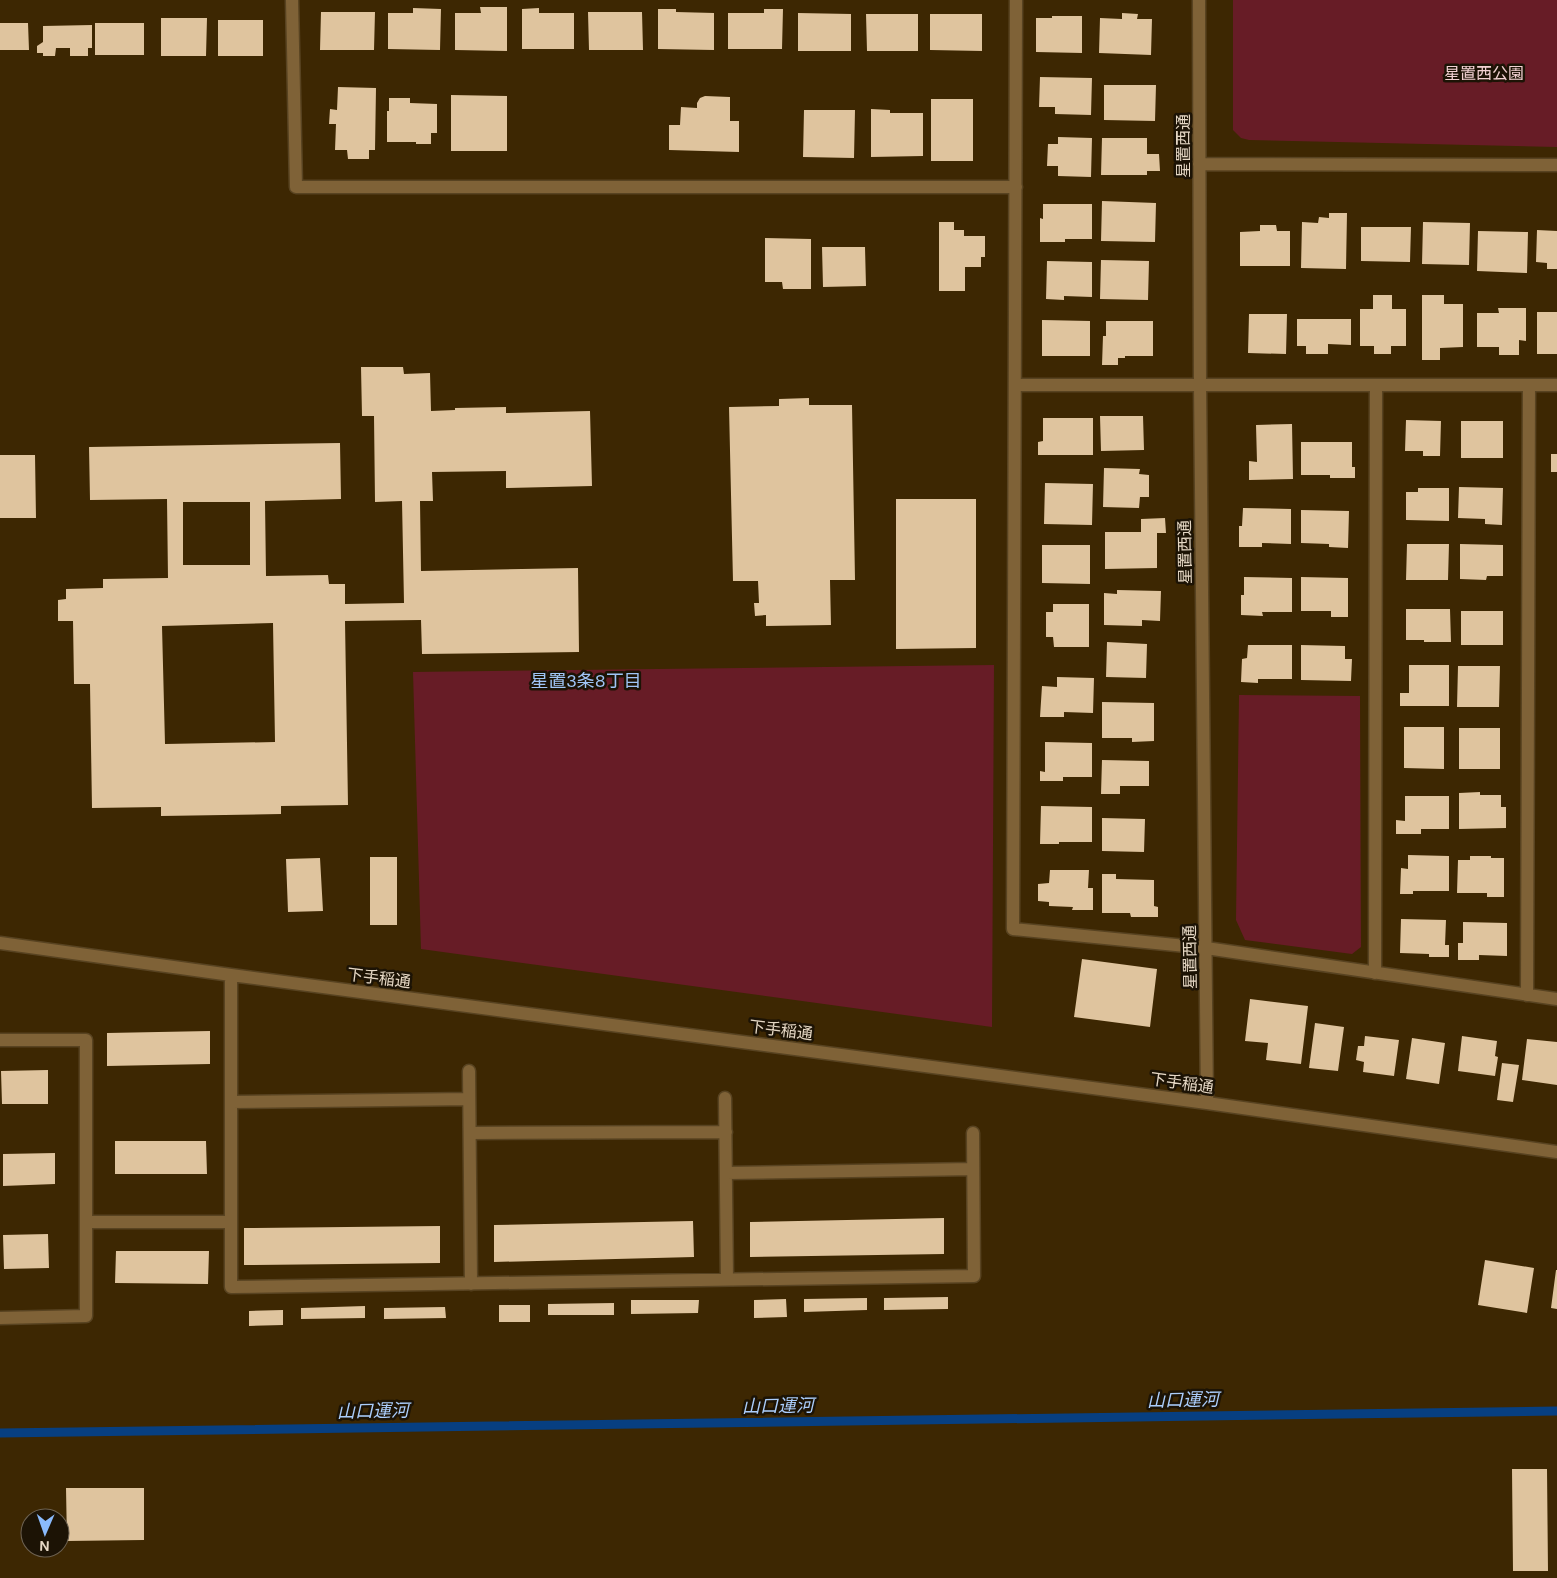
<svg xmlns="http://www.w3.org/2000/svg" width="1557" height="1578" viewBox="0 0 1557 1578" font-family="'DM Sans','Noto Sans JP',sans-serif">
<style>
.green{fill:#671c26}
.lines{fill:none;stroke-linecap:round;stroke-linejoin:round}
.stream{stroke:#073f81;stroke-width:9}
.building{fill:#dfc49e;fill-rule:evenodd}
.minor-casing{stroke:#584321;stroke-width:15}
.minor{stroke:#7f6237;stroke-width:12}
.labels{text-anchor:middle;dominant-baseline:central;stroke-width:5;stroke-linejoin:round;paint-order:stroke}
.park-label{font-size:16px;fill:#f2d1d2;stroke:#1c1305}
.street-label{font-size:16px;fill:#e5d7c4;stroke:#1c1305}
.neighbourhood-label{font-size:18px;fill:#a0c4f5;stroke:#1c1305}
.water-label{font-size:18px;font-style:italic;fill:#abcdfb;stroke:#1c1305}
</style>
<rect width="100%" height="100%" fill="#3d2702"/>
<path class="green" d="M1233,0H1557V147L1249,140L1241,138L1233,130Z
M994,665L992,1027L421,949L413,672Z
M1239,695L1360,696L1361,947L1352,954L1245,940L1236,920Z"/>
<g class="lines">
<path class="stream" d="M0,1433L1557,1411"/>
</g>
<path class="building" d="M480,7H507V51L455,50V13H481Z
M413,8L441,9L440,50L388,49V13H413Z
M539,8V13H574V49H522V9Z
M658,9H676V12L714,13V50L658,49Z
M764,9H783L782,49H728V13H764Z
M321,12H375L374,50H320Z
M588,12H642L643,50H589Z
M798,13L851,14V51H798Z
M1122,13L1138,14L1137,19H1152L1151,55L1099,53L1100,18L1122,19Z
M866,14H918V51H867Z
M930,14H982V51L930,50Z
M1052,16H1082V53L1036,52V18H1052Z
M161,18H207L206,56H161Z
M218,20H263V56H218Z
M0,23H28L29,50H0Z
M95,23H144V55H95Z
M92,25V48H88V56H70V48H56L55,56H43V53H37V46L43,42V26Z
M1040,77L1092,78L1091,115L1055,114V107H1039Z
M1104,85H1156L1155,121L1104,120Z
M338,87L376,88L375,150H369V159H348L347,150H335L336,124H329L330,109L337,110Z
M451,95L507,96V151H451Z
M705,96L730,97V121H739V152L669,150V125H680L681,107L697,108V103L700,98Z
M389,98H410V103L437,104V133H431V144H416V142H387V111H389Z
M931,99H973V161H931Z
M871,109L890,110V113H923V156L871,157Z
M804,110H855L854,158L803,157Z
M1058,137L1092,138L1091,177L1058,176V166H1047L1048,144H1058Z
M1102,138H1147V154H1159L1160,171H1147V175H1101Z
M1102,201L1156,203L1155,242L1101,241Z
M1043,204H1092V239H1065V242H1040V218L1043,219Z
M1329,213H1347L1346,269L1301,268L1302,222L1318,223L1319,217L1329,218Z
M939,222H954V230H964V236H985V257H981V267H965V291H939Z
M1423,222L1470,223L1469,265L1422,264Z
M1260,225H1276L1277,231H1290V266H1240V232L1260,231Z
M1361,227H1411L1410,262L1361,261Z
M1537,230L1557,231V269H1547V263L1536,262Z
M1478,231L1528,232L1527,273L1477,271Z
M765,238L811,239V289H783L782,282H765Z
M822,247H865L866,286L823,287Z
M1101,260L1149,261L1148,300L1100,299Z
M1047,261L1092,262V297L1064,296V300L1046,299Z
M1373,295H1392V309H1406V346H1391V354H1374V346H1360V309H1373Z
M1422,295H1444V304H1463V347L1440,348V360H1422Z
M1498,308H1526V341L1519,340V355H1499V347H1477V313H1499Z
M1537,312H1557V354H1537Z
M1249,314H1287L1286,354L1248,353Z
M1297,319H1351V345L1328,344V354H1306V346H1297Z
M1042,320L1090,321V356H1042Z
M1106,321H1153V356H1125V358H1118V365H1102L1103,336H1106Z
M361,367H403L404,374L430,373L431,411L455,410V408L506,407V413L590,411L592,486L506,488V471L432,472L433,501H420L421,571L578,568L579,652L422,654L421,620L345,621L348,805L281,806V814L161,816V807L92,808L90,684H74L73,621H58V600L66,599V589L103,588V579L168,578L167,499L90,500L89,447L340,443L341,499L265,501L266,576L328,575L329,584H345V604L404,603L402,501L375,502L374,416H362ZM183,502H250V565H183ZM273,623L275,742L165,744L162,626Z
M809,398V405H852L855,580H830L831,625L766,626V615L755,616L754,603H759L758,581H733L729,407L779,406V399Z
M1100,416H1143L1144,450L1101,451Z
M1043,418H1093V455H1038V442L1043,441Z
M1406,420L1441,421L1440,456H1423V451H1405Z
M1461,421H1503V458H1461Z
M1292,424L1293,479L1249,480V461L1257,462L1256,425Z
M1301,442H1352V467H1355V478H1330V475H1301Z
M1551,454H1557V472H1551Z
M0,455H35L36,518H0Z
M1104,468L1140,469L1139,474L1149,475V497H1140L1139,508L1103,507Z
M1045,483L1093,484L1092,525L1044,524Z
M1459,487L1503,488L1502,525L1485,524V519L1458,518Z
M1418,488H1449V521L1406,520V492H1418Z
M896,499H976V648L896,649Z
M1243,508L1291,509V544L1262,543V547H1239V526H1242Z
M1301,510L1349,511L1348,548L1329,547V544L1301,543Z
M1165,518L1166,533H1157V568L1105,569V532H1141V519Z
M1407,544H1449L1448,580H1406Z
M1460,544L1503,545V576H1487L1486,580L1460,579Z
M1042,545H1090V584L1042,583Z
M1244,577L1292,578V612H1262L1263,616L1241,615V595H1244Z
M1301,577L1348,578V617H1331V611H1301Z
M1117,590L1161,591L1160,621L1142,620V626L1104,625V593L1117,594Z
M1053,604H1089V647H1054L1053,637H1046V612H1053Z
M1406,609H1450L1451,642H1424V640H1406Z
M1461,611H1503V645H1461Z
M1107,642L1147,644L1146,678L1106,677Z
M1248,645H1292V679H1258V683L1241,682L1242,659L1247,658Z
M1301,645L1345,646V659H1352L1351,681L1301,680Z
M1409,665H1449V706H1400V693H1409Z
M1458,666H1500L1499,707H1457Z
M1057,677L1094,678L1093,713L1064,712V717H1040L1042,686L1057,687Z
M1102,702L1154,703V741L1132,742V738H1102Z
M1404,727H1444V769L1404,768Z
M1459,728H1500V769H1459Z
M1045,742L1092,743V777H1063V781H1040V771L1045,772Z
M1102,760L1149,761V786H1120V794H1101Z
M1480,792V795H1501V807H1506V828L1459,829V793Z
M1405,796H1449V829H1421V834H1396V820L1405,821Z
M1041,806L1092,807V842H1059V844H1040Z
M1102,818L1145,819L1144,852L1102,851Z
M1408,855L1449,856V891H1413V894H1400L1401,868L1408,869Z
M1470,856H1491V858H1504V897H1487V893H1457L1458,860H1470Z
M370,857H397V925H370Z
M320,858L323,911L288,912L286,859Z
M1050,870H1089L1088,888H1093V910H1072L1073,907L1049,906V902L1038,901V884L1049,883Z
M1102,874H1116V879L1154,880V906L1158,907V917H1131L1130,913H1102Z
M1401,919L1446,920L1445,945H1449V957H1429V954L1400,953Z
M1463,922L1507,923V956L1479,955V960H1458V943H1463Z
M1082,959L1157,969L1150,1027L1074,1017Z
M1250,999L1308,1006L1301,1064L1266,1060L1268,1043L1245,1041Z
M1315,1023L1344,1027L1338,1071L1309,1068Z
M210,1031V1064L107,1066V1033Z
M1365,1036L1399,1040L1394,1076L1363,1072L1364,1062L1356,1060L1358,1046H1364Z
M1462,1036L1497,1041L1495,1056L1498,1057L1495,1076L1458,1071Z
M1412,1038L1445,1043L1439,1084L1406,1079Z
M1527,1039L1557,1042V1085L1522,1080Z
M1502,1063L1519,1065L1513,1102L1497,1100Z
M48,1070V1104H2L1,1071Z
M115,1141H206L207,1174H115Z
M55,1153V1184L3,1186V1154Z
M944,1218V1254L750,1257V1222Z
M693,1221L694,1257L494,1262V1225Z
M440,1226V1263L244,1265V1228Z
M48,1234L49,1268L4,1269L3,1235Z
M116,1251H209L208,1284L115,1283Z
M1485,1260L1534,1268L1527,1313L1478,1305Z
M1556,1270H1557V1309L1551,1308Z
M948,1297V1309L884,1310V1298Z
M867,1298V1310L804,1312V1299Z
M786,1299L787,1317L754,1318V1300Z
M631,1300H699L698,1313L631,1314Z
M614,1303V1315H548V1304Z
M499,1305H530V1322H499Z
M365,1306V1318L301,1319V1308Z
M445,1307L446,1318L384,1319V1308Z
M283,1310V1325L249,1326V1311Z
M1512,1469H1547L1548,1571H1513Z
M66,1488H144V1540L67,1541Z"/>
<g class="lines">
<g class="minor-casing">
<path id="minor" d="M292,0L296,187H1016
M1016,0L1013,929L1206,948L1557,999
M1199,0L1200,385L1207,1103
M1199,164L1557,165
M1015,385H1557
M0,943L231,975L1207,1103L1557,1152
M1375,973L1376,385
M231,975V1287L974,1276L973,1133
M1527,995L1529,385
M0,1040H86V1316L0,1318
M469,1071L471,1284
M725,1098L727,1280
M231,1102L469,1099
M470,1133L726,1132
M726,1173L973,1169
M86,1222H231"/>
</g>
<use href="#minor" class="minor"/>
</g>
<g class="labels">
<g class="park-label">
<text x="1484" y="73">星置西公園</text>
</g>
<g class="street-label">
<text transform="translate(1183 146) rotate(-90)">星置西通</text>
<text transform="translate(1185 552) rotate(-91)">星置西通</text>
<text transform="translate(1190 957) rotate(-91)">星置西通</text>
<text transform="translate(379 978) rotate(7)">下手稲通</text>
<text transform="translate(781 1030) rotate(7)">下手稲通</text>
<text transform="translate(1182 1083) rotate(8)">下手稲通</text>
</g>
<g class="neighbourhood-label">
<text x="586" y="681">星置3条8丁目</text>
</g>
<g class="water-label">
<text transform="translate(1183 1400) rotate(-1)">山口運河</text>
<text transform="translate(778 1406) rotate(-1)">山口運河</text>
<text transform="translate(373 1411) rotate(-1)">山口運河</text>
</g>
</g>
<g transform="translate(45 1533) rotate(182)"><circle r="24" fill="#1c1305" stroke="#6c6151"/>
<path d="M0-4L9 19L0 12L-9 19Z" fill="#8abafc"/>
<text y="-8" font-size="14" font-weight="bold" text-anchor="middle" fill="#e5d7c4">N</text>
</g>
</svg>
